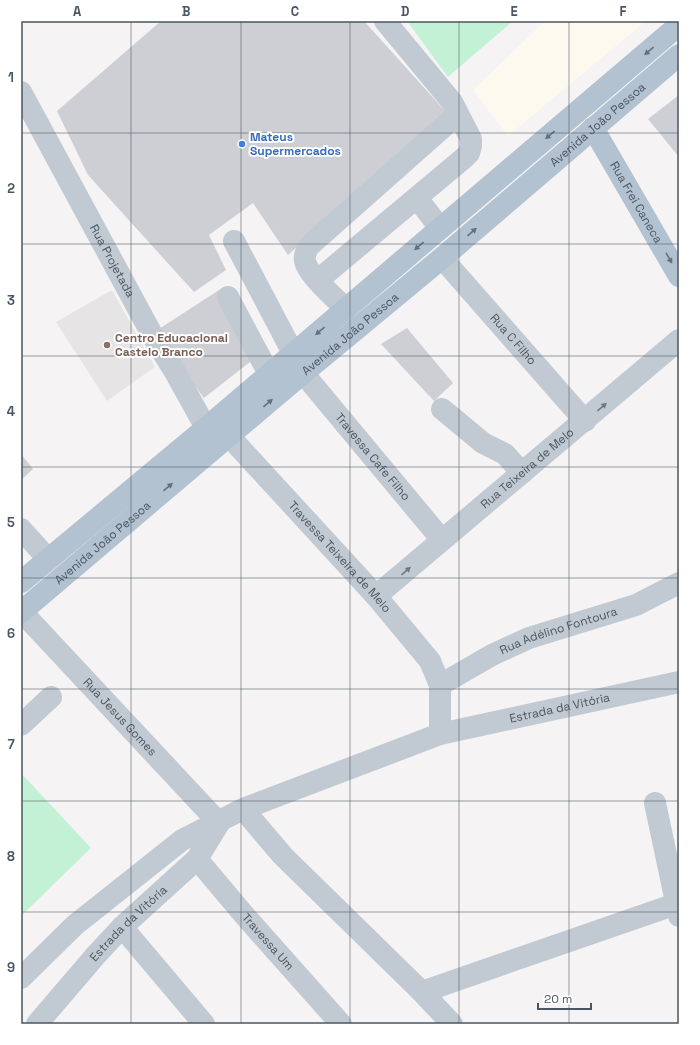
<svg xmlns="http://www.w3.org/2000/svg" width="700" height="1045" viewBox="0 0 700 1045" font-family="'Space Grotesk',sans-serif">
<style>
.commercial{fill:#fdf9ef}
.education{fill:#e6e4e5}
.green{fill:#c3f1d5}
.building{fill:#cdcfd5}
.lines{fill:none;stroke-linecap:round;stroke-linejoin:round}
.minor{stroke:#c1cad2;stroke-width:22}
.major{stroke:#b3c2d1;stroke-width:22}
.oneway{fill:#64717d}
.oneway2{fill:#6e7983}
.grid{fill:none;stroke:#4a5661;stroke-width:1;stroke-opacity:0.55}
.shop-dot{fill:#3f7fe0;stroke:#fff;stroke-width:1.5}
.education-dot{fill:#8d6e63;stroke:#fff;stroke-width:1.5}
.labels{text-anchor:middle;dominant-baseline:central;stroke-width:4;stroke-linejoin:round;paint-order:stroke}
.street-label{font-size:12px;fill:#4a5661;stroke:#fff}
.shop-label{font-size:12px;font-weight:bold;fill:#366cbe;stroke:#fff;text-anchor:start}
.education-label{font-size:12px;font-weight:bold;fill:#785e54;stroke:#fff;text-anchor:start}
.neatline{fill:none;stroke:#4a5661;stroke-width:1.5}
.grid-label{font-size:13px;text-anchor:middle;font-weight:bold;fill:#4a5661}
</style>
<rect width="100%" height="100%" fill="#f5f3f3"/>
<path class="commercial" d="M545,21H646L508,136L473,90Z"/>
<path class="education" d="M112,290L155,367L107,401L56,322Z"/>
<path class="green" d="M407,21H513L448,77Z
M21,773L91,848L21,916Z"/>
<path class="building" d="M161,21H364L446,112L288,255L253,203L209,235L226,270L194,292L88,175L57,111Z
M679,95V157L648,119Z
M219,290L255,358L204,398L180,366L159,329Z
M407,328L453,383L434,401L381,344Z
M21,454L33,469L21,480Z"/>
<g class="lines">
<g class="minor">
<path id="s1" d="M21,92L155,340L175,372L206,428"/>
<path d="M417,198L440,228"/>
<path d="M234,241L293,353"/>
<path id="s2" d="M442,258L585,421"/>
<path d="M318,280L464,158L469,153L471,146V139L452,102L385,21"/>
<path d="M228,297L269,374"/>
<path d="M346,309C336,299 307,274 305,261C304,256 306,251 309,246L458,114"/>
<path id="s3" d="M303,373L442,540"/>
<path d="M442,409L483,443L505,454L522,473"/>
<path id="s4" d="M229,436L376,596L430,661L440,685V734"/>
<path d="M21,529L48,559"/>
<path id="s5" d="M376,596L679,340"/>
<path id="s6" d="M21,611L219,823"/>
<path id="s7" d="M440,685L492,655L529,638L636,605L679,583"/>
<path d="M21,725L51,697"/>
<path d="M655,803L679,916"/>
<path d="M243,809L283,856L422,992L676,904"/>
<path id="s8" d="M197,859L245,916L341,1024"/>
<path d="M122,927L204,1024"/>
<path id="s9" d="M21,978L75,925L182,840L243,809L440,734L679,682"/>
<path d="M422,992L452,1024"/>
<path id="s10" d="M37,1024L96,955L122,927L197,859L219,823"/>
</g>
<g class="major">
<path id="s11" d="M593,128L679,276"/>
<path d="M21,582L206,428L679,25"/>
<path id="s12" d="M21,612L303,373L442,258L679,55"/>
</g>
</g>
<defs><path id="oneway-solid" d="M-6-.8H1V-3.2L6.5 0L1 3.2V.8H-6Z"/></defs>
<g class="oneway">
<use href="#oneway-solid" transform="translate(649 51) rotate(140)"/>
<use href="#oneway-solid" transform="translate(550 135) rotate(140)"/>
<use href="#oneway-solid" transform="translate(472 232) rotate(-41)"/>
<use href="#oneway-solid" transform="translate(419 246) rotate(140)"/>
<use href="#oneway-solid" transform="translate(669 258) rotate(60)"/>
<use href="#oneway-solid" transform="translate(320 331) rotate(140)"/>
<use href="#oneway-solid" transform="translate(268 403) rotate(-40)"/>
<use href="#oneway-solid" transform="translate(168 487) rotate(-40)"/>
</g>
<g class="oneway2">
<use href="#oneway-solid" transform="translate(602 407) rotate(-41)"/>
<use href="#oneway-solid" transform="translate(406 571) rotate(-41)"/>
</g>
<path class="grid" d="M131,21V1024M241,21V1024M350,21V1024M459,21V1024M569,21V1024M21,133H679M21,244H679M21,356H679M21,467H679M21,578H679M21,689H679M21,801H679M21,912H679"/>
<circle class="shop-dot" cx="242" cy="144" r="4"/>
<circle class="education-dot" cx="107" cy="345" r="4"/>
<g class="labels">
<g class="street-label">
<text stroke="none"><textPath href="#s12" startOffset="755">Avenida João Pessoa</textPath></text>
<text stroke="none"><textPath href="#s11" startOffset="86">Rua Frei Caneca</textPath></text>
<text stroke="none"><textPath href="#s1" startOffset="192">Rua Projetada</textPath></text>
<text stroke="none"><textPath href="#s12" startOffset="431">Avenida João Pessoa</textPath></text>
<text stroke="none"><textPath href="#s2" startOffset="108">Rua C Filho</textPath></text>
<text stroke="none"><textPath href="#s3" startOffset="109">Travessa Cafe Filho</textPath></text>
<text stroke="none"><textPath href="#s5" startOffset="198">Rua Teixeira de Melo</textPath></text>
<text stroke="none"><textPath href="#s12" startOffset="107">Avenida João Pessoa</textPath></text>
<text stroke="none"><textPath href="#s4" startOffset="164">Travessa Teixeira de Melo</textPath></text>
<text stroke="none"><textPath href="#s7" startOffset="131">Rua Adélino Fontoura</textPath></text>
<text stroke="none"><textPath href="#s9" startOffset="614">Estrada da Vitória</textPath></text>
<text stroke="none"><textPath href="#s6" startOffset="145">Rua Jesus Gomes</textPath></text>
<text stroke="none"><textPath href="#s10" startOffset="136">Estrada da Vitória</textPath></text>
<text stroke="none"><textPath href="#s8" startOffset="109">Travessa Um</textPath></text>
</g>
<g class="shop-label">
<text x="250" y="137">Mateus<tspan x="250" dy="14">Supermercados</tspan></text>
</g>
<g class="education-label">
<text x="115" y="338">Centro Educacional<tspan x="115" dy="14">Castelo Branco</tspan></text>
</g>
</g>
<rect width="700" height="1045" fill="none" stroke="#ffffff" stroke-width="44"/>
<path d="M538 1003v6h53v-6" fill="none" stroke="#4a5661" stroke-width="2"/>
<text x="544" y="1003" font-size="12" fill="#4a5661" stroke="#ffffff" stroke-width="3" paint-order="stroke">20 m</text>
<rect x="22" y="22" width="656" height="1001" class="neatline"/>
<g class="grid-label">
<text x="77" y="16">A</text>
<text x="186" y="16">B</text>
<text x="295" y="16">C</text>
<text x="405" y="16">D</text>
<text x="514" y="16">E</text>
<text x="623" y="16">F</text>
<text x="11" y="82">1</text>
<text x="11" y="193">2</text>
<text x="11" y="305">3</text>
<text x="11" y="416">4</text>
<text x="11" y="527">5</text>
<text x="11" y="638">6</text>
<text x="11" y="749">7</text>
<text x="11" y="861">8</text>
<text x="11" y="972">9</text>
</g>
</svg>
